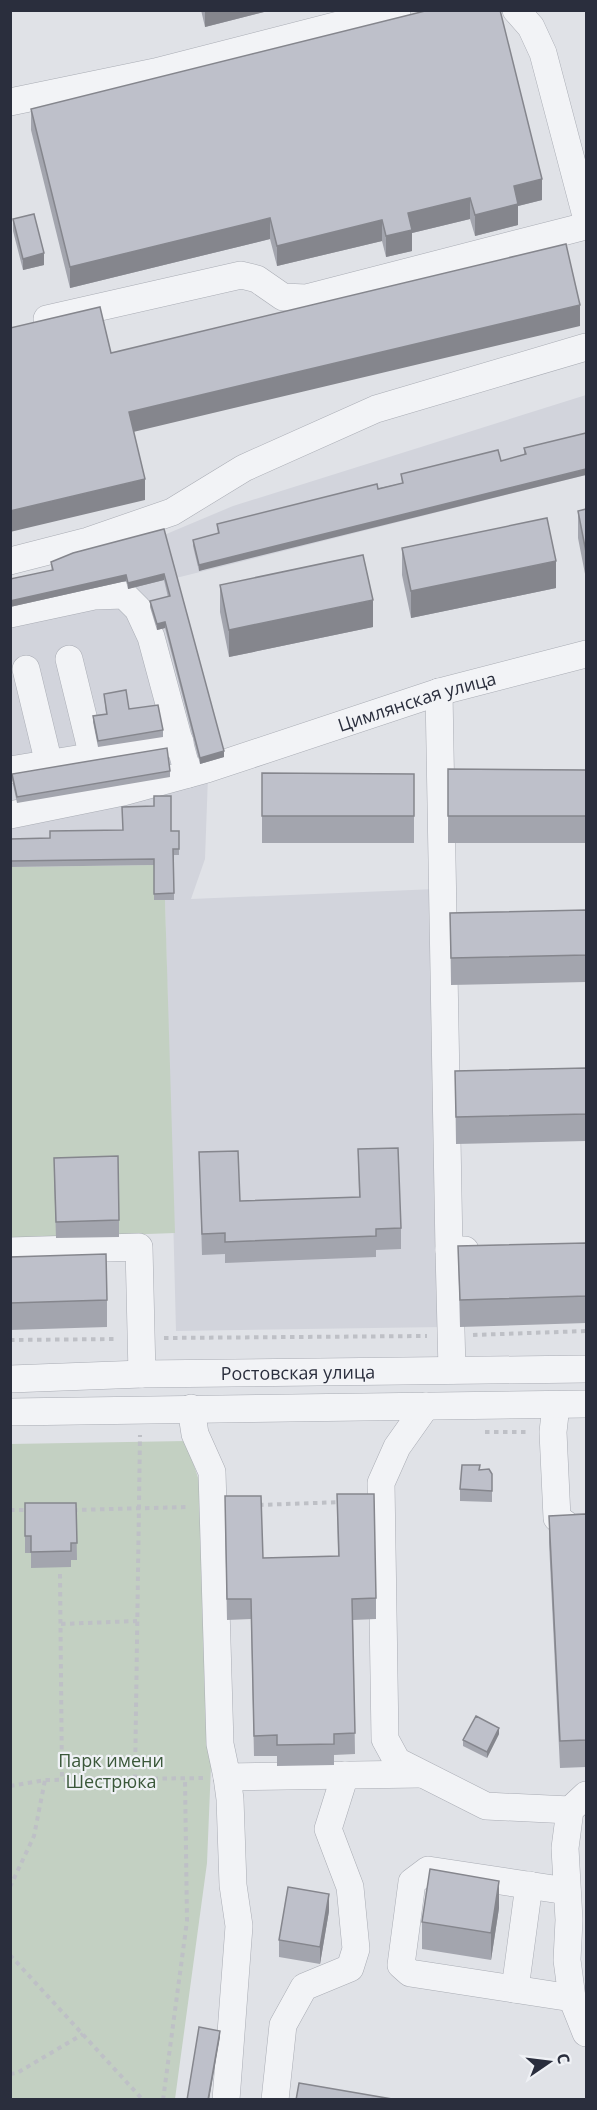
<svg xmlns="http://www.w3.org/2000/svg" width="597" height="2110" viewBox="0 0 597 2110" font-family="'Open Sans',sans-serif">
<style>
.built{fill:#d2d4dc}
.green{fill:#c3d0c2}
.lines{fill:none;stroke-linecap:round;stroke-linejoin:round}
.minor-casing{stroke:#a9acb4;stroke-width:28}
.path{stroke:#bec0c6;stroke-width:4;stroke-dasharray:4.5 4.5;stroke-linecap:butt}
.minor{stroke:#f2f3f6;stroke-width:27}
.wall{fill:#a3a5ae}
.shaded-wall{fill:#85868d}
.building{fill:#bec0ca;stroke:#85868d;stroke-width:1.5}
.labels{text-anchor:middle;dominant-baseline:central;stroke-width:4.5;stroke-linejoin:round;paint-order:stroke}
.street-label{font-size:18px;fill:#2a2e3d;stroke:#eff1f5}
.park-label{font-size:18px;fill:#3a5739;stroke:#eff1f5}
</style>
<rect width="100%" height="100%" fill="#e0e2e7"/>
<path class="built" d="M586,395V475L176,578L208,776L205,859L191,899L436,889L443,1327L176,1331L165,900H154V865L11,867L10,585L53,576L51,568L164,535L233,506Z"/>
<path class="green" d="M154,865V899L165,900L175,1233L11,1239V867Z
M186,1441L206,1502L211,1766L207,1863L175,2099H11L10,1444Z"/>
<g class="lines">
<g class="minor-casing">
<g id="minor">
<path d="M516,10L531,27L543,53L586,216"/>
<path d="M10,102L155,72L397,10"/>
<path d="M47,319L241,275L257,279L283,297L306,298L586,226"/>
<path d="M10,561L88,541L172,512L244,468L376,409L586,347"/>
<path d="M10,614L94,596L124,595L138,609L151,637L188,774"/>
<path d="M69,659L93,757"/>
<path d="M26,669L49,764"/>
<path d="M439,692L449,1250"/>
<path d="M10,770L180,742"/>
<path id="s1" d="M10,815L123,792L207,769L439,692L586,654"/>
<path d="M10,1251L139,1247L142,1374"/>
<path d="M452,1370L449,1250H465"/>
<path id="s2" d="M10,1379L142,1374L586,1369"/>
<path d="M556,1405L553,1432L557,1518L571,1528L586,1527"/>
<path d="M426,1406L397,1447L381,1483L385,1739L397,1761L486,1806L570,1810"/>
<path d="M191,1408L195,1434L212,1472L220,1744L227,1777L421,1774"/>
<path d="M10,1412L586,1404"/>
<path d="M586,1795L570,1810L565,1848L569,1920L567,1960L572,1998L586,2033"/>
<path d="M567,1891L428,1870L412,1882L401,1965L410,1973L572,1998"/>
<path d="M515,1989L529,1885"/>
<path d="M226,2100L239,1926L233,1885L230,1799L227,1777"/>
<path d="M275,2100L283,2025L304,1987L350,1968L356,1949L350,1887L328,1829L345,1775"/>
</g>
</g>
<path class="path" d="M473,1335L586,1331
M164,1338L427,1336
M10,1340L118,1339
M485,1432H529
M259,1505L342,1502
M10,1510H30
M73,1510L189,1507
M60,1574L62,1780
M61,1624L137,1621
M135,1779L140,1435
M10,1786L45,1780L204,1778
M10,1887L34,1836L45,1780
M10,1955L143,2100
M10,2074L17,2073L83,2034
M163,2100L187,1921L185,1779"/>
<use href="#minor" class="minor"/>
</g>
<path class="wall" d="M201,10H272L205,27Z
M31,109L542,200L518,206V225L475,236L470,219L412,233V251L386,257L382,241L277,266L270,239L70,288L31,130Z
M13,219L44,265L23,270L13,231Z
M586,433L199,571L193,546V540L218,534L217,524L402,483L401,474L501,461L524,455V448Z
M586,509V579L578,538V511Z
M164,529L224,757L200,764L165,628L157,630L150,607V601L168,597L164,580L128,589L126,581L10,607V579L52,571L51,562Z
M402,548L556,588L411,618L402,575Z
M220,585L373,627L229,657L220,612Z
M104,694L163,730V737L98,747L93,722V716L106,714Z
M448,769L586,770V843H448Z
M170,771V777L17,803L12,780V774Z
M262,773L414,774V843H262Z
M179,831V855H174V900H154V865L10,867V839L50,838Z
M586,910V982L451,985L450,913Z
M586,1068V1141L456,1144L455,1071Z
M358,1149L401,1228V1249L376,1250V1257L225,1263V1254L202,1255L199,1152L240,1201L359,1197Z
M54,1174L119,1220V1237L56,1238Z
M586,1243V1323L460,1327L458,1246Z
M10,1257L107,1300V1327L10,1330Z
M480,1470L492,1474V1502L460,1501V1489Z
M337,1494L376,1598V1619L353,1620L355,1754L334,1755V1765L277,1766V1756H254L251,1619L227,1620L225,1517L263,1558L338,1556Z
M25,1503H76L77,1560H71V1567L31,1568V1553H25Z
M586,1514V1767L560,1768L549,1543V1516Z
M499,1734L487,1758L463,1746V1740Z
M499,1908L491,1960L422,1949V1922Z
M329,1911L320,1964L279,1957V1940Z"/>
<path class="shaded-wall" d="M205,10H272L205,27Z
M542,179V200L518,206V225L475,236V215L514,186Z
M470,198V219L412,233V251L386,257V236L408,213Z
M270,218V239L70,288V267Z
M382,220V241L277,266V246Z
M44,253V265L23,270V259Z
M580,305V326L129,433V412Z
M586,469V475L199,571V565Z
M145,479V500L10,532V511Z
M556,561V588L411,618V591Z
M164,574V580L128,589V583Z
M126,575V581L10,607V601Z
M373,600V627L229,657V630Z
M165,622V628L157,630V624Z
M224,751V757L200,764V758Z
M499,1728V1734L487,1758V1752Z
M499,1881V1908L491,1960V1933Z
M329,1894V1911L320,1964V1947Z
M220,2031V2037L209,2100H208Z"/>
<path class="building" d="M429,10H500L542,179L514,186L518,204L475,215L470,198L408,213L412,230L386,236L382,220L277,246L270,218L70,267L31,109Z
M34,214L44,253L23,259L13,219Z
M566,244L580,305L129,412L145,479L10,511V328L100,307L111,353Z
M586,433V469L199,565L193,540L219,533L217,524L377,484L378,489L403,483L401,474L498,450L501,461L526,454L524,448Z
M586,509V552L578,511Z
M547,518L556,561L411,591L402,548Z
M164,529L224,751L200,758L165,622L157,624L150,601L170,596L164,574L128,583L126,575L10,601V579L53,570L51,562L73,553Z
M363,555L373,600L229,630L220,585Z
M126,690L129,709L158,705L163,730L98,741L93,716L107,714L104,694Z
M167,748L170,771L17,797L12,774Z
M448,769L586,770V816H448Z
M262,773L414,774V816H262Z
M154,796H171V831H179V849H173L174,893L154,894V859L10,861V839L50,838V831L123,830L122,807L154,806Z
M586,910V955L451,958L450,913Z
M586,1068V1114L456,1117L455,1071Z
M398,1148L401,1228L376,1229V1236L225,1242V1233L202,1234L199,1152L238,1151L240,1201L360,1197L358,1149Z
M118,1156L119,1220L56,1222L54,1158Z
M586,1243V1296L460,1300L458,1246Z
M106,1254L107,1300L10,1303V1257Z
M462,1465H480L479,1470L489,1469L492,1474V1491L460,1489Z
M337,1494H374L376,1598L352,1599L355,1733L334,1734V1744L277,1745V1735L254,1736L251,1599H227L225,1496H261L263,1558L339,1556Z
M25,1503H76L77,1543H71V1551L31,1552V1536H25Z
M586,1514V1740L560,1741L549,1516Z
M476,1716L499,1728L487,1752L463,1740Z
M430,1869L499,1881L491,1933L422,1922Z
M288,1887L329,1894L320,1947L279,1940Z
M199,2027L220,2031L208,2100H187Z
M299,2083L398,2100H296Z"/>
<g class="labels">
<g class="street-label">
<text stroke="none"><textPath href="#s1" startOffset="423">Цимлянская улица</textPath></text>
<text stroke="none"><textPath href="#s2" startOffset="288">Ростовская улица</textPath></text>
</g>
<g class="park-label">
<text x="111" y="1760">Парк имени<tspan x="111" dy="21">Шестрюка</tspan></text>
</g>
</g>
<rect width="597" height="2110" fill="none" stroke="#2a2e3d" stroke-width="24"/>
<g transform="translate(549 2062) rotate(76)" stroke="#eff1f5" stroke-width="4.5" paint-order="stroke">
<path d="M0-4.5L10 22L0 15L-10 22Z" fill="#2a2e3d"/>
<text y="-9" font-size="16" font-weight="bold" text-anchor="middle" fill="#2a2e3d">С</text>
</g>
</svg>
